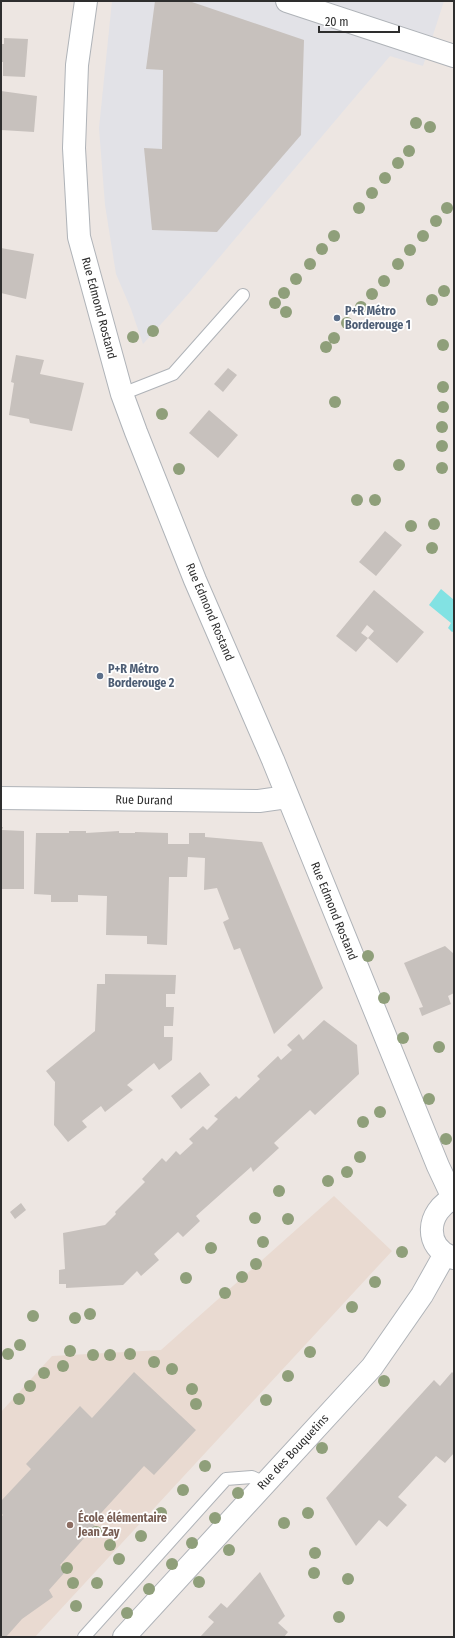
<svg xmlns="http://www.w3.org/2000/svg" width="455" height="1638" viewBox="0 0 455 1638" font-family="'Fira Sans Condensed',sans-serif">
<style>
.industrial{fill:#e2e2e7}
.education{fill:#e9dad1}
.water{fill:#82e2e3}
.building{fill:#c7c1bd}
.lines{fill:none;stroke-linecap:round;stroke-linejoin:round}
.service-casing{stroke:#afb3b8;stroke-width:14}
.minor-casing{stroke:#afb3b8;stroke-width:24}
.service{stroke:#fff;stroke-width:12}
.minor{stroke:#fff;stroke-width:22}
.tree{fill:#8f9f7a}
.service-dot{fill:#5c6f8a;stroke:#fff;stroke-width:1.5}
.education-dot{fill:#8d6e63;stroke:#fff;stroke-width:1.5}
.labels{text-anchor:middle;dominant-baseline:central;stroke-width:3.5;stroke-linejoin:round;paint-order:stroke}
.street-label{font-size:12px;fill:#2e2e2e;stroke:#fff}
.service-label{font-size:12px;font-weight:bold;fill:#4e5e75;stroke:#fff;text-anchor:start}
.education-label{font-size:12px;font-weight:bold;fill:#785e54;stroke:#fff;text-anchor:start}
</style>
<rect width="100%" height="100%" fill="#ede6e2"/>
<path class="industrial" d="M112,1H444L423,66L390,56L190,292L143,344L131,309L116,274L105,205L99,128Z"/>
<path class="education" d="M334,1196L392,1251L35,1637H1V1412L52,1356L161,1350Z"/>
<path class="water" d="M441,589L454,600V631L452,632L448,628L451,623L429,605Z"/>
<path class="building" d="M155,1H189L304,40L301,135L217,232L152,230L144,148L162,149L163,70L146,69Z
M4,38L28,39L25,77L3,76V62H1V44H4Z
M1,91L37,96L34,132L1,130Z
M1,248L34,254L26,299L1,293Z
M16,355L44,360L40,374L84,383L72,431L30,423L29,419L9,415L14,383L11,382Z
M228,368L237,375L223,392L214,384Z
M209,410L238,435L218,458L189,433Z
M385,531L402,545L376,576L359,562Z
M374,590L424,632L397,663L368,638L374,631L367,625L361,633L368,638L356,652L336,636Z
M1,827H3L2,830L24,831V889H1Z
M69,831H86V833L119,831V833H135V832L168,833V844H189V833H205V837L262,842L323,988L274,1034L240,948L234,950L223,922L229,919L217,888L204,890L205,858L188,857L187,877H169L167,945L147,944V936L106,935L107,896L78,895V902H51V895L34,894L36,833H69Z
M445,946L454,954V993L448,996L451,1004L422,1016L419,1008L423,1007L404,963Z
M105,974L176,975L175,994H166V1007H174L173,1026H164V1037H173L172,1060L159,1070L154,1063L127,1085L133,1090L105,1112L101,1106L82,1121L87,1127L68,1142L54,1125L55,1082L46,1071L95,1031L97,984H105Z
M324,1020L357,1045L359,1074L315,1115L310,1110L274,1143L279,1148L253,1172L251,1167L196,1216L200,1221L183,1237L178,1232L154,1254L159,1260L141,1276L137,1271L123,1285L66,1288V1284H59V1270L65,1269L63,1233L105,1225L116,1214L115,1212L145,1182L142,1179L162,1158L166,1162L176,1151L180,1155L193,1143L189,1139L203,1126L207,1130L218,1119L214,1116L236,1096L239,1099L260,1079L257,1076L278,1056L281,1060L292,1050L287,1045L299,1034L303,1040Z
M200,1072L210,1085L181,1109L171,1096Z
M21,1203L26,1210L15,1219L10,1212Z
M134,1372L196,1430L154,1475L144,1466L92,1523L95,1526L60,1565L66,1571L49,1590L53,1597L22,1619L6,1637H1V1517L3,1515L1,1513V1501L31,1469L26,1464L80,1406L92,1418Z
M452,1372L454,1374V1453L445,1463L436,1456L398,1497L407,1505L387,1527L379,1520L356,1546L326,1498L434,1380L440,1386Z
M260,1572L285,1616L278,1623L288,1632L284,1637H200L214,1622L208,1617L221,1603L227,1608Z"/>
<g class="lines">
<g class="service-casing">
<path id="service" d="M122,394L173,374L243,295
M84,1637L226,1479L252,1477L265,1483"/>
</g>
<g class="minor-casing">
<path id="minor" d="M86,1L77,65L74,148L79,237L122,394L136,432L195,580L273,760L438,1166L453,1198
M287,1L454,56
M1,798L259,801L287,797
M454,1198C426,1211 423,1248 454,1258
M124,1637L372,1367L422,1295L445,1254"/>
</g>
<use href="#service" class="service"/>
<use href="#minor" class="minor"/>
</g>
<g class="tree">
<circle cx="416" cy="123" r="6"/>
<circle cx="430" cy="127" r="6"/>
<circle cx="409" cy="151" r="6"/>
<circle cx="398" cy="163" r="6"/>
<circle cx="385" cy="178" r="6"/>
<circle cx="372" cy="193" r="6"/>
<circle cx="359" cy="208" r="6"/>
<circle cx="447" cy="208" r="6"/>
<circle cx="436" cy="221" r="6"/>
<circle cx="334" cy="236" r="6"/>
<circle cx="423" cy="236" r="6"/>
<circle cx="322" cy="249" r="6"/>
<circle cx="410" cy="250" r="6"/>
<circle cx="310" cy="264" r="6"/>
<circle cx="398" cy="264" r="6"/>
<circle cx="296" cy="279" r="6"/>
<circle cx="384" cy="281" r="6"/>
<circle cx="444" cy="291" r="6"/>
<circle cx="284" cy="293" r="6"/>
<circle cx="372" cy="294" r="6"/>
<circle cx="432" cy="300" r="6"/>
<circle cx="275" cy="303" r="6"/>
<circle cx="361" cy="307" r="6"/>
<circle cx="286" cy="312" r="6"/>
<circle cx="347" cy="323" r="6"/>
<circle cx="153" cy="331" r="6"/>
<circle cx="133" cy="337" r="6"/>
<circle cx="334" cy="338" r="6"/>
<circle cx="443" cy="345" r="6"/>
<circle cx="326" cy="347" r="6"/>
<circle cx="443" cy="387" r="6"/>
<circle cx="335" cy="402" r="6"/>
<circle cx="443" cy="407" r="6"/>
<circle cx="162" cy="414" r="6"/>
<circle cx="442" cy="427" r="6"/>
<circle cx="442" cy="446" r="6"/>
<circle cx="399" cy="465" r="6"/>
<circle cx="442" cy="468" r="6"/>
<circle cx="179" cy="469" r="6"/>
<circle cx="357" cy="500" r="6"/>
<circle cx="375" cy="500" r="6"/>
<circle cx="434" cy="524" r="6"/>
<circle cx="411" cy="526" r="6"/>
<circle cx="432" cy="548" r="6"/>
<circle cx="368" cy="956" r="6"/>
<circle cx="384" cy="998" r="6"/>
<circle cx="403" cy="1038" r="6"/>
<circle cx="439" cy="1047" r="6"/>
<circle cx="429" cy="1099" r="6"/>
<circle cx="380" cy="1112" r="6"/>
<circle cx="363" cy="1122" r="6"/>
<circle cx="446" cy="1139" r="6"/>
<circle cx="360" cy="1157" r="6"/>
<circle cx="347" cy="1172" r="6"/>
<circle cx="328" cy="1181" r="6"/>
<circle cx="279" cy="1191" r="6"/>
<circle cx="255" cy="1218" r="6"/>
<circle cx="288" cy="1219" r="6"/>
<circle cx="263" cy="1242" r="6"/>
<circle cx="211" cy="1248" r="6"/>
<circle cx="402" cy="1252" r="6"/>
<circle cx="256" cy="1264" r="6"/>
<circle cx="242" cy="1277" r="6"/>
<circle cx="186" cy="1278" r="6"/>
<circle cx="375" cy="1282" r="6"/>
<circle cx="225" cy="1293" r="6"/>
<circle cx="352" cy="1307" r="6"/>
<circle cx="90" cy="1314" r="6"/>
<circle cx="33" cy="1316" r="6"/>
<circle cx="75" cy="1318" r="6"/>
<circle cx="20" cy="1345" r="6"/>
<circle cx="70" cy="1351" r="6"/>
<circle cx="310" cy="1352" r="6"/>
<circle cx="8" cy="1354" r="6"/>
<circle cx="130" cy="1354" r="6"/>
<circle cx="93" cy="1355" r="6"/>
<circle cx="110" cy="1355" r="6"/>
<circle cx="154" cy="1362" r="6"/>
<circle cx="63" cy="1366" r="6"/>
<circle cx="172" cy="1369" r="6"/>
<circle cx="44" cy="1373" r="6"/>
<circle cx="288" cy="1376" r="6"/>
<circle cx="384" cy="1381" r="6"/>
<circle cx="30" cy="1386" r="6"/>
<circle cx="192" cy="1389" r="6"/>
<circle cx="19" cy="1399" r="6"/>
<circle cx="266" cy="1400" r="6"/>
<circle cx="196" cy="1404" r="6"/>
<circle cx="322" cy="1448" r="6"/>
<circle cx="205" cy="1466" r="6"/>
<circle cx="183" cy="1490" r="6"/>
<circle cx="238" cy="1493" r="6"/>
<circle cx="161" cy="1513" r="6"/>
<circle cx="308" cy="1513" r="6"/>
<circle cx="215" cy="1518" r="6"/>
<circle cx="284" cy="1523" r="6"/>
<circle cx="96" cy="1532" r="6"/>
<circle cx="141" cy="1536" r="6"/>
<circle cx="192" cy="1543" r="6"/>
<circle cx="110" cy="1545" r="6"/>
<circle cx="229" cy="1550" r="6"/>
<circle cx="315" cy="1553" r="6"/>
<circle cx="119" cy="1559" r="6"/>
<circle cx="172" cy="1564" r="6"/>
<circle cx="67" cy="1568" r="6"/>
<circle cx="314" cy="1573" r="6"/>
<circle cx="348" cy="1579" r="6"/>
<circle cx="199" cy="1582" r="6"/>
<circle cx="73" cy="1583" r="6"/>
<circle cx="97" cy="1583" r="6"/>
<circle cx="149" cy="1589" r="6"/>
<circle cx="76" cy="1606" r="6"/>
<circle cx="127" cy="1613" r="6"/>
<circle cx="339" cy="1617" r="6"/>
</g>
<g class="service-dot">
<circle cx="337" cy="318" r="4"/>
<circle cx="100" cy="676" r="4"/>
</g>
<circle class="education-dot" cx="70" cy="1525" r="4"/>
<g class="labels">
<g class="street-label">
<text transform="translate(99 308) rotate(75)">Rue Edmond Rostand</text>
<text transform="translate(210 612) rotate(67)">Rue Edmond Rostand</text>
<text transform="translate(144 800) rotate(1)">Rue Durand</text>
<text transform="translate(334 911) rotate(68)">Rue Edmond Rostand</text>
<text transform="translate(293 1452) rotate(-47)">Rue des Bouquetins</text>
</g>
<g class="service-label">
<text x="345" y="311">P+R Métro<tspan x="345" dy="14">Borderouge 1</tspan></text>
<text x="108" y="669">P+R Métro<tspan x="108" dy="14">Borderouge 2</tspan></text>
</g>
<g class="education-label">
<text x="78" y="1518">École élémentaire<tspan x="78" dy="14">Jean Zay</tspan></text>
</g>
</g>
<rect width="455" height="1638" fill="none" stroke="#2e2e2e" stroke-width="4"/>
<path d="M319 26v6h80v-6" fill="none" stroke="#2e2e2e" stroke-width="2"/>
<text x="325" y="26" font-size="12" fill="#2e2e2e" stroke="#ffffff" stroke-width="3" paint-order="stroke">20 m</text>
</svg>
